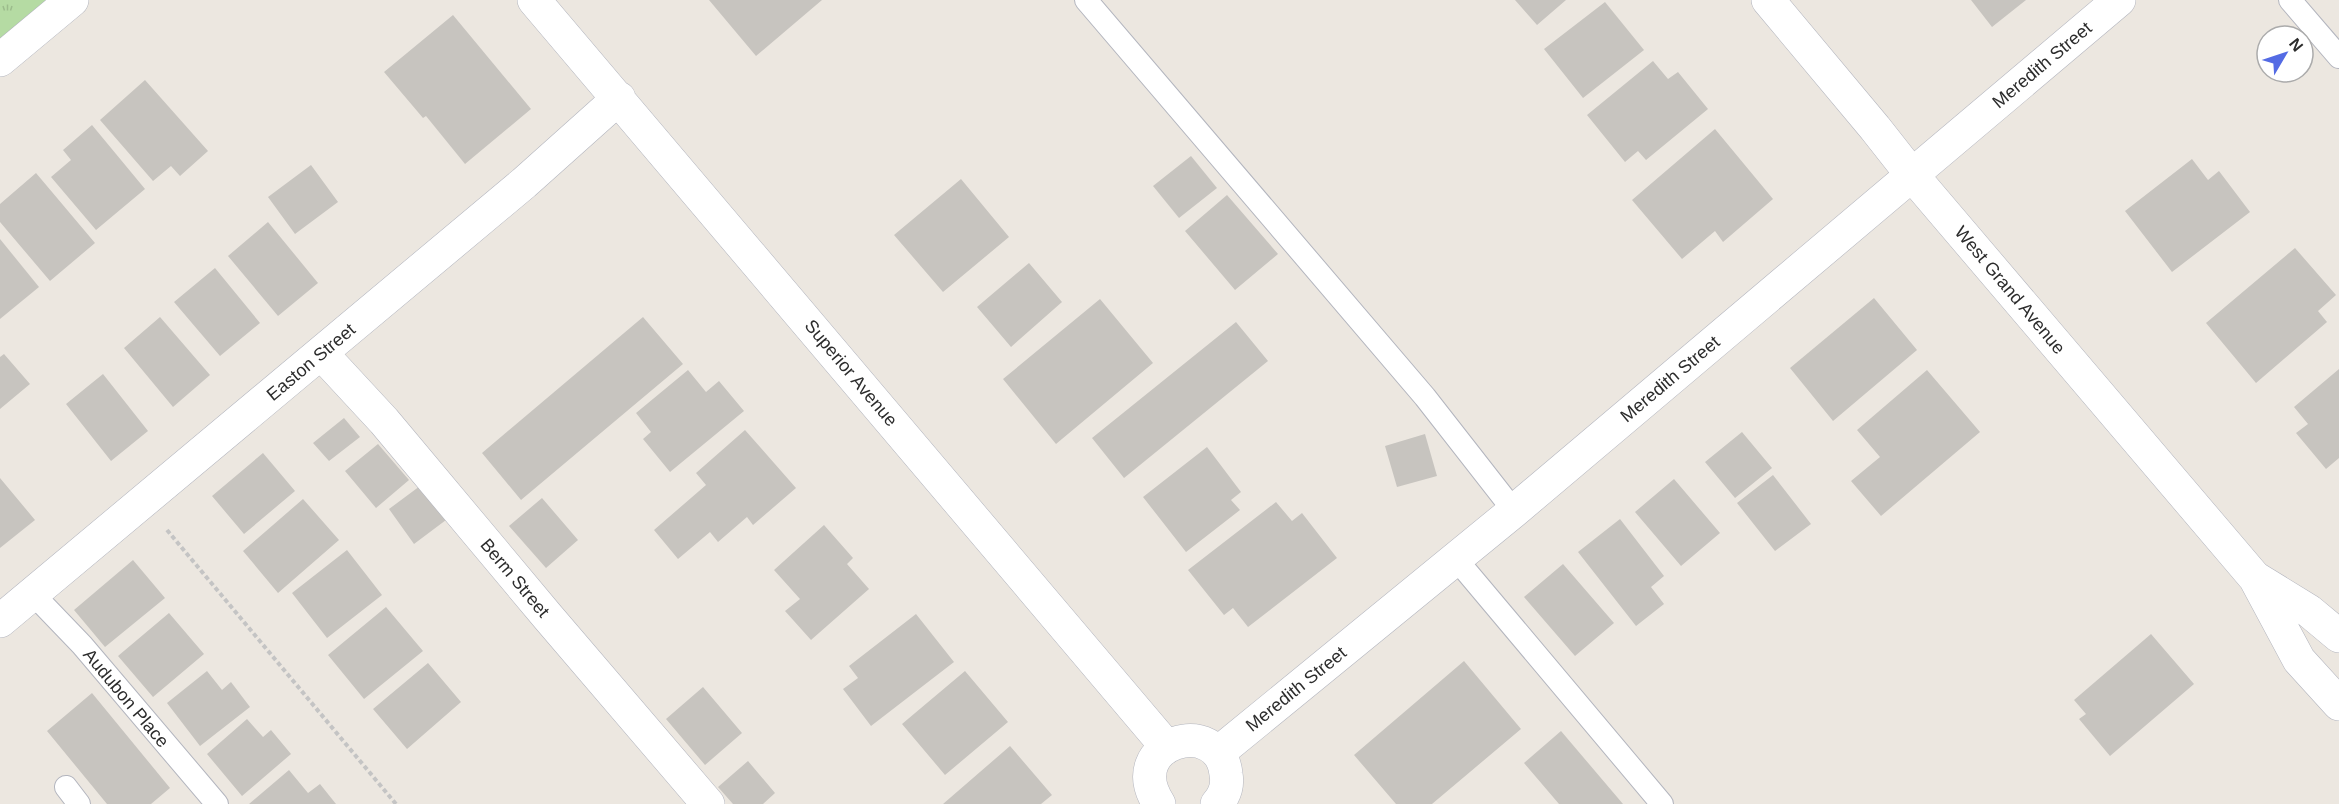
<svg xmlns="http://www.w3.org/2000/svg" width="2339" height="804" viewBox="0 0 2339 804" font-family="Arial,sans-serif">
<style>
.park{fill:url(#park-tufts)}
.building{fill:#c7c4bf}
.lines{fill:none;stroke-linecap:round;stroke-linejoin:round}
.lane-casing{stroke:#b3b5be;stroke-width:24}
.street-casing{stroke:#b3b5be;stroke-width:34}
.secondary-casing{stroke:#b3b5be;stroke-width:34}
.path{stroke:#c4c4c4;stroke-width:4;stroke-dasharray:4.5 3;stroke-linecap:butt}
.lane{stroke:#fff;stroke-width:22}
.street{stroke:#fff;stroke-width:33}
.secondary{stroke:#fff;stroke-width:33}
.labels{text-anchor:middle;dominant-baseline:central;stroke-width:5;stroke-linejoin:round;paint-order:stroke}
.street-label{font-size:18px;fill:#2c2c2c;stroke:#fff}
</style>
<defs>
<pattern id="park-tufts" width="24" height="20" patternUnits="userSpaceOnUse" patternTransform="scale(1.5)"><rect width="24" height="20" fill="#b5dba3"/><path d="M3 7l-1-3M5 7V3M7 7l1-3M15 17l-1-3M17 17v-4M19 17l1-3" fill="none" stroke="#9cbc8c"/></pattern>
</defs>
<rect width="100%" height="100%" fill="#ece7e0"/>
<path class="park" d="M0,0H72L0,60Z"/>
<path class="building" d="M709,0H822L756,56Z
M1515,0H1566L1537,25Z
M1971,0H2026L1992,27Z
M1605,2L1644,50L1583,98L1544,49Z
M453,15L531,109L465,164L426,116L423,118L384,72Z
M1653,61L1668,79L1678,72L1708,109L1646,160L1638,151L1625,162L1587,115Z
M145,80L208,151L180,176L171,166L153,181L100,120Z
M92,125L145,189L96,230L51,177L71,160L63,150Z
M1715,129L1773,199L1723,242L1715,231L1682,259L1632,200Z
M1191,156L1217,188L1179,218L1153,186Z
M2192,159L2208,180L2219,171L2250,212L2172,272L2125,211Z
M311,165L338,202L295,234L268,197Z
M36,173L95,243L50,281L0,222V204Z
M961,179L1009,237L943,292L894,235Z
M1227,195L1278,254L1235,290L1185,231Z
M268,222L318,283L278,316L228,256Z
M0,239L39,287L0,319Z
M2295,248L2336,295L2318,311L2327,322L2256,383L2206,323Z
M1029,263L1062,302L1011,347L977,307Z
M215,268L260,323L220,356L174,302Z
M1874,298L1917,350L1833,421L1790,368Z
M1100,299L1153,363L1056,444L1003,379Z
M160,317L210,375L173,407L124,348Z
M643,317L683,364L521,500L482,453Z
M1236,322L1268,361L1124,478L1092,438Z
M4,354L30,384L0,409V357Z
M2339,369V458L2326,469L2296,433L2308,424L2294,407Z
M688,370L706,392L719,381L744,411L670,472L643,439L651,432L636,413Z
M1927,370L1980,432L1881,516L1851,481L1880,457L1857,430Z
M103,374L148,431L111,461L66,404Z
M344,418L360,437L329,461L313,443Z
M745,430L796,488L753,525L747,517L718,542L710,532L678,559L654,530L706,485L696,473Z
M1742,432L1772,468L1735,498L1705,462Z
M1425,434L1437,476L1397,487L1385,446Z
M378,444L409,480L376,508L345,471Z
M1207,447L1241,492L1231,500L1240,510L1186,552L1143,497Z
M263,453L295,491L244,534L212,496Z
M1773,475L1811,524L1775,551L1737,503Z
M0,478L35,520L0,548Z
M1674,479L1720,533L1681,566L1635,512Z
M420,486L446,520L414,544L389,509Z
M542,498L578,540L546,568L509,526Z
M303,499L339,540L278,593L243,551Z
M1276,502L1292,521L1302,513L1337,558L1248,627L1233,608L1224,615L1188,570Z
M1620,519L1664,576L1651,587L1664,604L1636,626L1578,552Z
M824,525L853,558L847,564L869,589L811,640L785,611L800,599L774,570Z
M347,550L382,595L327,638L292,593Z
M133,560L165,598L105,647L74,610Z
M1563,564L1614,623L1575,656L1524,597Z
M386,607L423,651L364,699L328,655Z
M169,613L204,654L153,697L118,656Z
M916,614L954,662L871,726L843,689L858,678L849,666Z
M2151,634L2194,684L2110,756L2079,719L2086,714L2074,700Z
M1464,661L1521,729L1432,804H1396L1354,755Z
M428,663L461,702L407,749L373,709Z
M207,671L222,690L231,682L250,707L200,746L167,703Z
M965,671L1008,722L945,775L902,724Z
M703,687L742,733L705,765L666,719Z
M92,693L170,788L151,804H107L47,731Z
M247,719L263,737L271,730L291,754L242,796L207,754Z
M1561,731L1623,804H1559L1524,763Z
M1010,746L1052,795L1041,804H943Z
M748,761L775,793L763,804H733L718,787Z
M289,770L308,793L320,784L336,804H249Z"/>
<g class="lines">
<g class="lane-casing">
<path id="lane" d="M1086,0L1425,397L1514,511
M2290,0L2339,57
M1456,559L1662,804
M33,594L82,645L217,804
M66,787L79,804"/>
</g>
<g class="street-casing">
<path id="street" d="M534,0L1166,746
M321,353L384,421L548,617L708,804
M0,621L524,183L619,98
M1218,753L1514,511L2119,0
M1159,804C1119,742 1220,714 1226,774C1228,785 1225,795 1217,804"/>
</g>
<g class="secondary-casing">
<path id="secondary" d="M1768,0L1875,128L1912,175L2255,578L2299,660L2339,704
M0,60L72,0
M2257,579L2309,611L2339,636"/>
</g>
<path class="path" d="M167,530L396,804"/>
<use href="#lane" class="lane"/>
<use href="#street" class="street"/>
<use href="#secondary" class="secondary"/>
</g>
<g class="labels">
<g class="street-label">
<text transform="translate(2042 65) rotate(-40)">Meredith Street</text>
<text transform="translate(2010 290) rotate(50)">West Grand Avenue</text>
<text transform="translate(311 362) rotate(-40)">Easton Street</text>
<text transform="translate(851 373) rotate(50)">Superior Avenue</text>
<text transform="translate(1670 379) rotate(-40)">Meredith Street</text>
<text transform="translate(515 578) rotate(50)">Berm Street</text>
<text transform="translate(1296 689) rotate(-39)">Meredith Street</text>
<text transform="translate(126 698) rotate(50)">Audubon Place</text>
</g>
</g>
<g transform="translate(2285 54) rotate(51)"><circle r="28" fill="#ffffff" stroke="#ababab" stroke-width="1.5"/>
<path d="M0-4.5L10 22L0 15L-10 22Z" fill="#546be4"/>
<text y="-9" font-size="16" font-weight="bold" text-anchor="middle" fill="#2c2c2c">N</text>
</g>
</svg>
